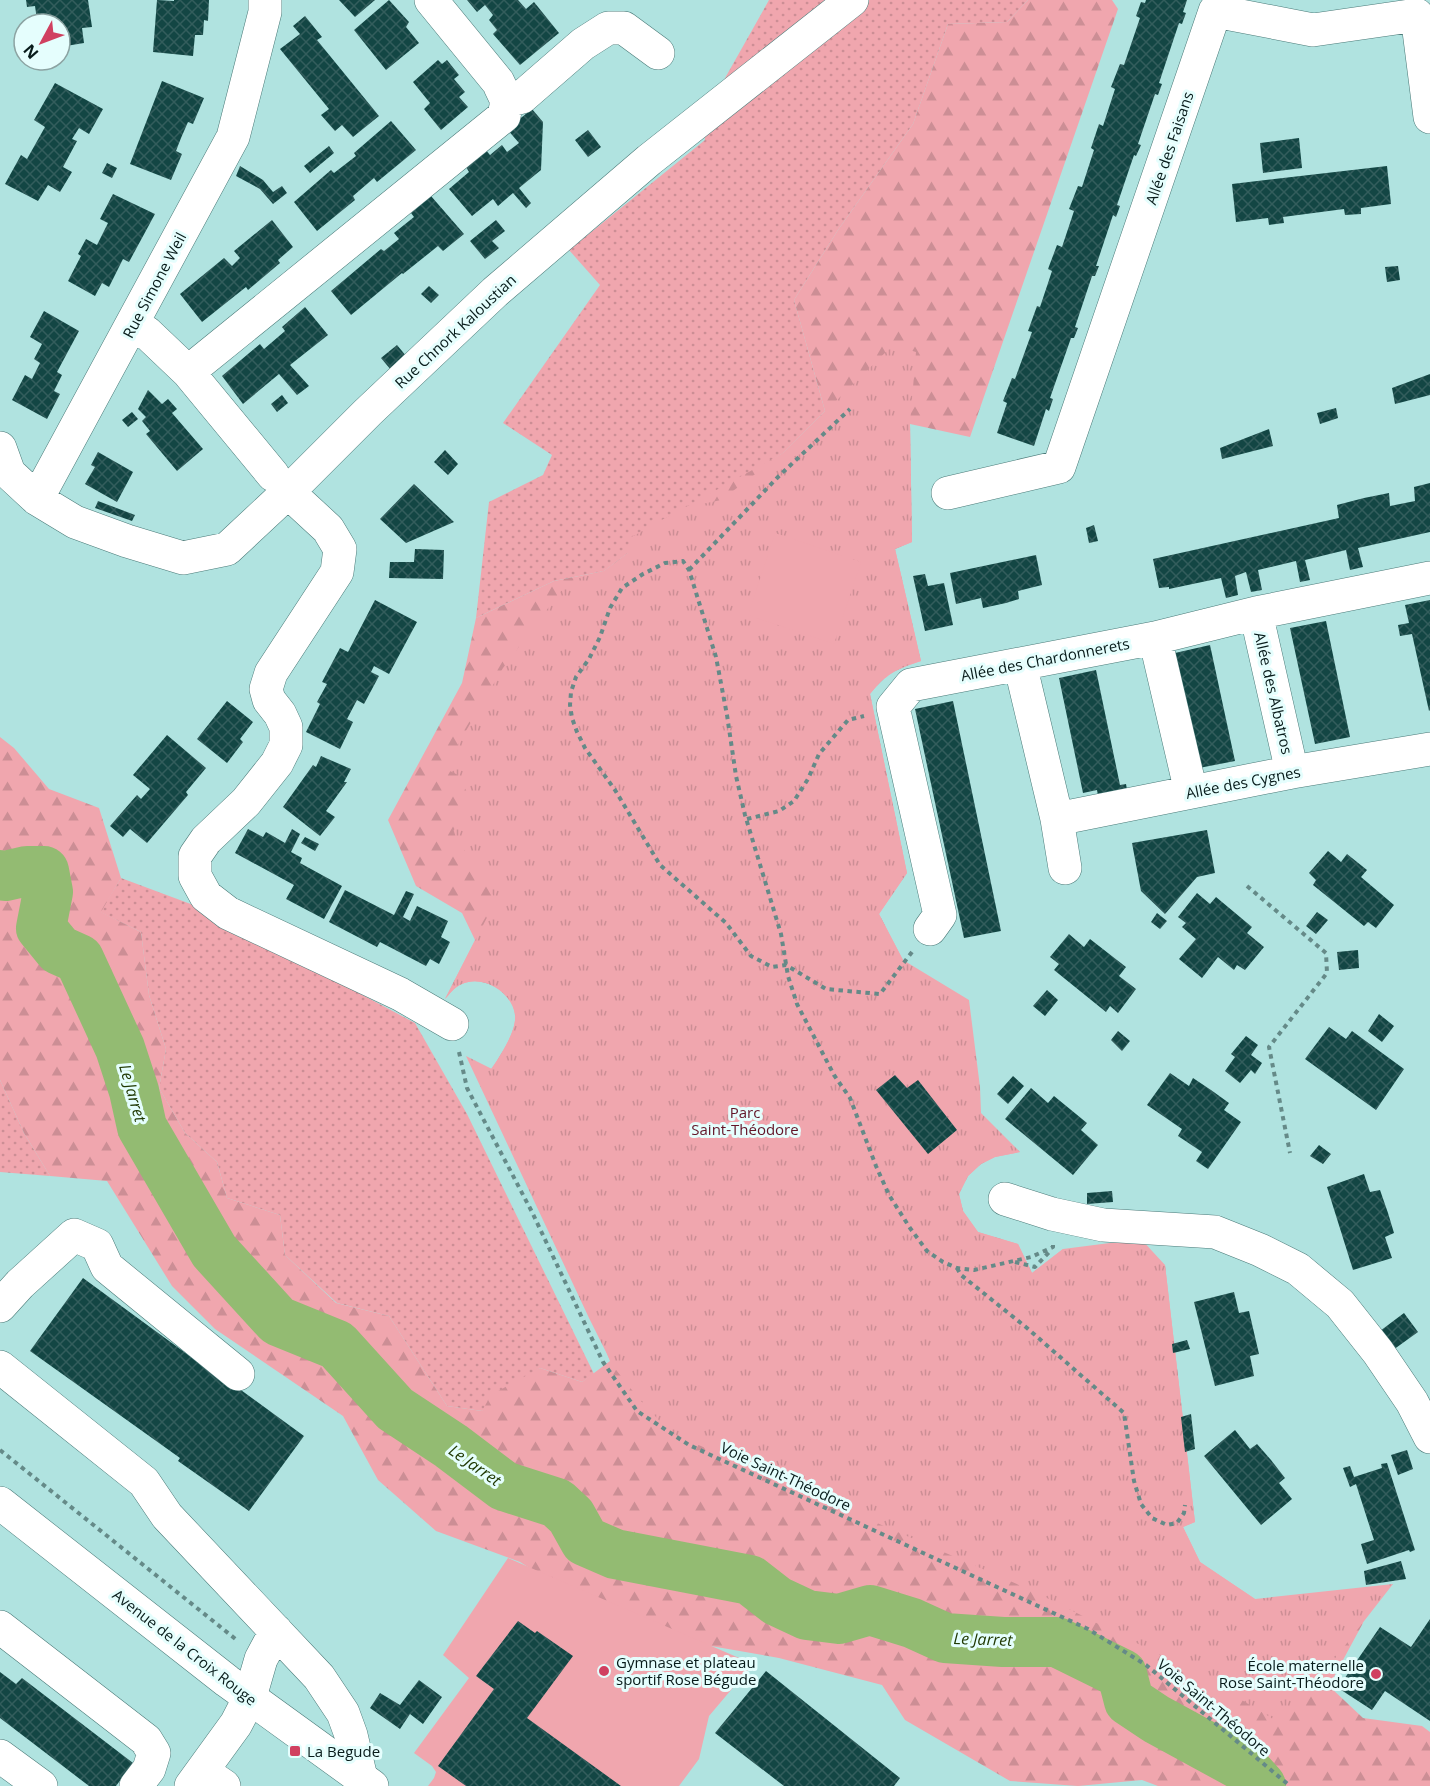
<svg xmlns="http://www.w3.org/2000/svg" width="1430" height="1786" viewBox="0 0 1430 1786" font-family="'Open Sans',sans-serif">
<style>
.grass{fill:url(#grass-dots)}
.forest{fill:url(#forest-firs)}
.park{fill:url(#park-tufts)}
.pitch{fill:#f0a6ae}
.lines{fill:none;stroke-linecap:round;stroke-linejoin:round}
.river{stroke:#93bb72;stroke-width:50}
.building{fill:url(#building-cross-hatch)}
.minor-casing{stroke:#4a7a78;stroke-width:34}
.major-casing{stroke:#4a7a78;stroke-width:34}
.path{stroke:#658a88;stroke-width:4;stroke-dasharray:4.5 4.5;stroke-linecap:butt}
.minor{stroke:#fff;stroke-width:33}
.major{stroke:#fff;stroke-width:33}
.poi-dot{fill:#d04060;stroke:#e5fefd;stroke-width:2}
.labels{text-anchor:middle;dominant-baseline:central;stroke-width:6;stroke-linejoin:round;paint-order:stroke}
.street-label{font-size:15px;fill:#071b1a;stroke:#e5fefd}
.park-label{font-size:15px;fill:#621427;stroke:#e5fefd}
.poi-label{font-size:15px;fill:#071b1a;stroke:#e5fefd;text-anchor:start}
.water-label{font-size:16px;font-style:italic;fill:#203903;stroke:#e5fefd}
</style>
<defs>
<pattern id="grass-dots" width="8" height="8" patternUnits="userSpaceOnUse" patternTransform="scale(1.5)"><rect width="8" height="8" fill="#f0a6ae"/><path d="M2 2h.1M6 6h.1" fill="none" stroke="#cc8e95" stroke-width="1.8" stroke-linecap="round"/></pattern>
<pattern id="forest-firs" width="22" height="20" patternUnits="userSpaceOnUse" patternTransform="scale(1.5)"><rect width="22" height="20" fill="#f0a6ae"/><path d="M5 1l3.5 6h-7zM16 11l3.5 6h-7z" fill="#cc8e95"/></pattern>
<pattern id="park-tufts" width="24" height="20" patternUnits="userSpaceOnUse" patternTransform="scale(1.5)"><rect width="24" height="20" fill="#f0a6ae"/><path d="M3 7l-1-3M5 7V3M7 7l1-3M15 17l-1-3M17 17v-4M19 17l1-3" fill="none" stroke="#cc8e95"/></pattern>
<pattern id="building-cross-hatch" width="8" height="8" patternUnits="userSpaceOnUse" patternTransform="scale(1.5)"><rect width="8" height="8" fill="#134644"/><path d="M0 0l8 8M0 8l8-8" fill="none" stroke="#335d5c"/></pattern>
</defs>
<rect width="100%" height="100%" fill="#b0e3e0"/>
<path class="grass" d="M769,0H1028L1007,22L948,24L913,124L838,230L794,300L825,411L783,453L628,553L604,571L554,581L476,618L489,502L543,475L552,455L503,423L600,285L569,250L705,140L699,101L720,87Z
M121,878L196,906L415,1023L467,1114L594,1374L582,1382L540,1368L482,1411L447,1406L389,1316L337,1303L285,1255L280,1215L227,1198L217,1162L185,1133L159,1088L166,1049L149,995L141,932L100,912Z
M0,1080L24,1133L50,1176L0,1172Z"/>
<path class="forest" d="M1028,0H1112L1118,9L970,437L910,424L912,542L895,549L921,661C896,669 886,674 870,694L907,873L879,914L903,960L813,978L1020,1152L995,1157L981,1164L968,1176L959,1194L963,1211L978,1232L1018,1244L1032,1273L1063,1249L1165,1265L1195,1522L1183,1527L1200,1562L1255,1599L1363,1623L1329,1686L1363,1718L1422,1726L1430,1732V1786H1158L1142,1780L1078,1786L1010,1781L905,1720L882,1685L779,1658L705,1645L639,1637L520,1562L436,1531L378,1480L343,1416L215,1329L172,1286L107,1181L50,1176L24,1133L0,1080V737L14,748L49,789L99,808L121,878L101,912L141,932L149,995L166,1049L159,1088L185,1133L217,1162L227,1198L280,1215L285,1255L336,1303L389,1316L447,1406L482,1411L491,1395L540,1368L582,1382L610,1361L491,1069C500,1057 517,1030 515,1015C512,992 483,974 462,984C454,987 450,994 445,999L475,940L462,913L416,886L388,820L462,683L476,618L554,581L604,571L628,553L630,538L783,453L825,411L794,300L838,230L913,124L948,24L1007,22Z"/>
<path class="park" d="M893,345L916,352L910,423L912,542L895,549L921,661C896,669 886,674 870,694L907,873L879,914L903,960L969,1000L980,1087L981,1113L1020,1152L995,1157L981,1164L968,1176L959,1194L963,1211L978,1232L1018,1244L1032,1273L1063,1249L1141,1239L1165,1265L1195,1522L1183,1527L1200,1562L1255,1599L1393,1584L1283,1725L1200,1675L1035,1592L671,1433L639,1399L613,1366L589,1318L466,1056L492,1069C500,1054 517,1033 515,1014C512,992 483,974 462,984C454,987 450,994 445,999L496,900L453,832L470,798L458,775L444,768L503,668L567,583L585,576L604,571L628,553L630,538L683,508L721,500L783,453Z"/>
<path class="pitch" d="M775,533L861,562L834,644L748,615Z
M508,1558L753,1664L709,1716L699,1759L679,1786H428L434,1778L436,1772L432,1766L414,1753L469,1678L443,1655Z"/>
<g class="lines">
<path class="river" d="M0,875L5,876L27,871H44L48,892L41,928L59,950L79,959L120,1048L134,1091L142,1127L214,1251L278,1321L337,1345L395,1409L451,1446L504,1486L557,1503L571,1516L585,1541L615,1554L750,1580L777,1601L807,1615L839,1619L870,1610L912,1623L945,1638L1003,1642H1057L1122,1674L1129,1701L1156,1719L1244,1767L1261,1786"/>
</g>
<path class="building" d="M26,0H88L92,27L82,28L84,43L60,47V24H25L37,20L35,6L27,7Z
M157,0L174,1V0H209L208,21L204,20L203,35H195L193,56L153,52Z
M339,0H375L355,17Z
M389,0L409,22L406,27L419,43L386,70L354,30Z
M467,0H518L526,9L534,2L559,33L520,65L493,34L497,30L489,20L493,15L485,5L477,12Z
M1146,0H1187L1183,12L1186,13L1182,24L1179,23L1159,83L1162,84L1158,95L1155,94L1138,144L1141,145L1136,156L1134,155L1117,205L1120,206L1116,217L1113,215L1096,266H1099L1095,276H1092L1075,327L1078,328L1074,338H1071L1050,398L1053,399L1049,411L1046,409L1034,446L997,433L1007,403L1003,401L1012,378L1015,379L1032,332L1028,331L1037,306L1040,307L1052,271L1048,269L1057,245L1062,247L1074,211L1069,209L1078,186L1082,187L1094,150L1091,148L1099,124L1103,126L1115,89L1111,87L1120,64L1124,65L1140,18L1136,16L1141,2L1145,3Z
M305,16L322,37L317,40L379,116L353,137L342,125L335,131L321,115L329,109L280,49L300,34L293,26Z
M438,60L442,64L447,60L459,75L454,79L465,92L459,97L468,107L441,130L424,109L430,103L413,82Z
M162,81L204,98L193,124L188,122L181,138L176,151L182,154L171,180L130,164Z
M55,83L103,109L89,134L79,128L72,139L77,141L63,167L72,172L60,192L48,185L38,201L5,184L21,155L27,159L45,127L34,120Z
M532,109L543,122L541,170L519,188L531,203L526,208L513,193L498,206L493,199L472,216L449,189L469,172L466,167L486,150L490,155L502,145L507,152L519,143L507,129Z
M391,121L416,150L377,182L374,178L353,196L355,200L317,231L294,202L331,170L334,173L356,156L354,153Z
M588,130L601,147L588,157L575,140Z
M1299,138L1302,168L1263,173L1260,143Z
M329,146L334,153L310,173L304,166Z
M107,163L117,168L112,178L102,173Z
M240,166L263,180L273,192L282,186L287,193L273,204L260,189L236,176Z
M1387,166L1391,204L1361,208V214L1345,215L1344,209L1283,217L1284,223L1269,225L1268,218L1236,222L1232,184Z
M113,194L155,214L129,262L123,259L109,287L102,283L95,296L68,281L81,256L78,254L86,239L97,245L108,223L100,219Z
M431,196L464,234L443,251L438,246L403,274L402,273L351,315L331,291L381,249L384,251L399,239L394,233L414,217L411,213Z
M272,220L293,247L278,260L280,263L248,290L246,287L202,322L180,294L224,258L232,266L240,258L234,251Z
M496,220L505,231L492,241L499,248L485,259L470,241Z
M1398,266L1400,280L1387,282L1385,267Z
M429,286L439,295L431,303L421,294Z
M305,307L328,335L290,365L309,386L297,395L279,374L243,404L222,376L260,344L264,349L285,331L282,327Z
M44,311L79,331L57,372L62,375L54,391L60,394L47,419L12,400L25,375L32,379L40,363L34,359L42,344L30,337Z
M397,345L407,357L391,370L381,358Z
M1430,374V395L1395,404L1392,388Z
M148,390L162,404L168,399L177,409L172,413L203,449L177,471L146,434L150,431L142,421L146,417L138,409Z
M282,395L288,403L277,412L271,404Z
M1336,408L1338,418L1320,424L1317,413Z
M132,412L138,419L128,427L122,420Z
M1269,429L1273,446L1222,459L1220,448Z
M445,450L458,464L448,475L434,462Z
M98,452L133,472L117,502L85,484L95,467L91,465Z
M1430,483V532L1358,548L1363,567L1350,570L1346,550L1305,560L1310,580L1300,582L1296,561L1258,570L1262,590L1251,592L1246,572L1235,576L1238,595L1226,598L1221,578L1169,589V587L1159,588L1153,559L1339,518L1337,505L1364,498L1389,493L1390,506L1415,501L1414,487Z
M414,484L454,522L406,543L380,519Z
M98,501L135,515L132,521L95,508Z
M1094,525L1098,541L1089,543L1086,528Z
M415,549L444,550L443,579L389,578L390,562H414Z
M1036,555L1042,585L1018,591L1019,599L1006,603L983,608L981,598L956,604L950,573Z
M925,574L928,586L944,583L953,625L925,631L913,576Z
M375,600L417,622L389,674L374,666L371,672L379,676L364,704L357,700L347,719L353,722L340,749L306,732L320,704L317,702L327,684L322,682L340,648L348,652Z
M1430,600V710L1429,711L1412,634L1400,636L1398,625L1409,623L1405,605Z
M1326,621L1350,737L1315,744L1290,628Z
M1210,645L1235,761L1199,768L1175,653Z
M1096,670L1120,785L1126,784L1128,795L1099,801L1097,790L1083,793L1059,678Z
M227,701L253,722L240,739L243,742L227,763L197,739Z
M953,701L1001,931L964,938L915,709Z
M167,735L206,768L186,792L188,795L147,843L130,829L123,837L110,826L137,795L141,799L150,789L133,775Z
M321,756L351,769L344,782H347L326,811L335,817L320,836L283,807L313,765L316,767Z
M248,829L263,837L266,832L285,843L292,829L300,834L291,852L302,858L300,863L342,886L324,919L286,899L294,885L235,853Z
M1207,830L1215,873L1197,877L1165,914L1141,891L1132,843Z
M305,837L319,844L315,851L301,843Z
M1328,851L1341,862L1347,854L1367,870L1361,877L1394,905L1376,928L1368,922L1364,926L1313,885L1316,880L1309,873Z
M345,890L394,915L406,891L414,894L403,917L410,921L417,906L448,921L441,937L450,942L439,964L430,959L426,966L380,942L377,947L329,922Z
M1197,893L1210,904L1216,897L1252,927L1247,933L1264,947L1245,970L1237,965L1234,970L1218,957L1202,978L1179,959L1196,939L1182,927L1186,923L1178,917Z
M1317,912L1328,920L1316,934L1306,926Z
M1157,913L1167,921L1160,929L1151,922Z
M1069,934L1084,947L1090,939L1126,967L1119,976L1136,989L1118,1013L1110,1006L1106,1012L1054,970L1059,964L1050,957Z
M1358,950L1359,968L1339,970L1337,952Z
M1047,990L1058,1000L1045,1016L1033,1006Z
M1379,1014L1394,1026L1382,1042L1368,1031Z
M1329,1027L1346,1039L1352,1031L1404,1069L1376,1110L1305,1059Z
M1118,1031L1130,1041L1122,1051L1111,1040Z
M1246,1036L1258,1045L1251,1055L1262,1063L1255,1074L1251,1070L1240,1083L1225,1071L1235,1057L1231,1054Z
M1170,1073L1189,1086L1193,1078L1211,1090L1229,1103L1224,1110L1241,1122L1208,1169L1196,1161L1202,1152L1178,1136L1182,1129L1147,1105Z
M895,1075L907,1088L918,1080L957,1130L928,1154L876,1090Z
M1013,1076L1024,1086L1008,1104L997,1094Z
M1031,1088L1048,1103L1054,1096L1087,1123L1081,1130L1098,1145L1073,1175L1005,1119Z
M1319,1145L1331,1154L1323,1164L1310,1156Z
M1364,1174L1370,1192L1380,1190L1388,1213L1394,1233L1385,1237L1392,1258L1353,1270L1327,1187Z
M1112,1191L1113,1202L1087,1204V1193Z
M83,1278L232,1387L234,1385L304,1436L249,1511L178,1461L180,1458L30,1351Z
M1234,1292L1239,1313L1249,1311L1259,1354L1250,1356L1254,1376L1215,1386L1194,1302Z
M1404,1313L1418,1332L1393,1350L1380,1331Z
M1187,1340L1190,1349L1173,1353L1172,1344Z
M1191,1414L1195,1449L1185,1452L1181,1417Z
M1235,1430L1250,1449L1257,1444L1271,1460L1285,1478L1279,1483L1292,1499L1261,1525L1204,1456Z
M1407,1450L1413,1469L1398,1475L1391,1455Z
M1387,1463L1415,1550L1410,1552L1409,1550L1367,1564L1361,1544L1374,1540L1356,1484L1350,1487L1343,1468L1350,1466L1354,1477L1382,1468L1381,1464Z
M1401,1561L1406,1579L1366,1585L1364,1571Z
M1430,1619V1721L1385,1691L1372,1710L1338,1688L1380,1627L1411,1647Z
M518,1621L535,1633L537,1631L573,1656L527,1718L621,1786H466L438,1766L494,1689L476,1676Z
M766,1671L900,1778L894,1786H784L715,1733Z
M0,1672L16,1684L22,1678L133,1763L116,1786H89L0,1718Z
M419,1680L442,1697L423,1724L410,1714L400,1729L370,1708L380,1693L400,1705Z"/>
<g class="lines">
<g class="minor-casing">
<path id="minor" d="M507,101L522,97L583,44L608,28H624L658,53
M134,324L147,333L188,372L273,475
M188,372L504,116L507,101L498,82L431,0
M0,448L9,473L37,499L75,522L127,541L183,558L227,549L288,492L368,412L495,292L649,160L852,0
M288,492L328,529L340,549L337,572L271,673L266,689L269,700L280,714L286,727V745L277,763L246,802L206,840L195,856V876L206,896L228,913L400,994L452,1024
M948,493L1059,467L1215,11L1313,30L1417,15L1430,117
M37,499L233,137L265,12V0
M1256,613L1292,772
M1155,638L1191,792
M1020,664L1057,819L1065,868
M1057,819L1292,772L1430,749
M930,929L940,915L893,707L911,685L1155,638L1256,613L1430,578
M1005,1199L1052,1214L1103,1225L1215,1232L1260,1250L1298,1269L1340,1304L1378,1352L1412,1402L1430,1437
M0,1306L20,1284L74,1235L97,1245L107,1267L238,1374
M0,1367L144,1482L167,1516L319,1677L343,1713L351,1735L361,1778
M0,1627L146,1740L154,1753L149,1769L136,1786
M0,1756L41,1786
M202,1771L224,1786
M191,1786L236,1724L250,1697L261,1659L276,1631"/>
</g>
<g class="major-casing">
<path id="major" d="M0,1503L227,1681L372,1786"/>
</g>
<path class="path" d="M689,570L779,476L850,409
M747,819L779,811L794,801L808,779L819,754L848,720L864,716
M1247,886L1326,953L1327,973L1269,1047L1290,1153
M912,952L880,994L826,989L786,965L772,967L751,956L726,923L660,865L615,790L585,748L577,732L572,718L570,705L571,692L576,677L589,659L600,637L610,608L622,588L643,574L665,563L683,561L689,570L716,657L727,715L736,776L745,815L781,934L788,976L797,1004L834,1075L850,1098L876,1166L889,1195L910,1228L927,1251L943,1262L957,1268L974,1270L1031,1257L1053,1247V1245
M459,1052L467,1088L532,1212L603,1362L637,1411L689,1445L1088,1629L1146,1665L1290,1786
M1015,1262L1035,1267L1051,1250
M957,1268L961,1275L1027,1328L1124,1413L1134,1481L1141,1504L1152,1518L1167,1525L1177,1523L1184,1513L1185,1505
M0,1450L238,1641"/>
<use href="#minor" class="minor"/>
<use href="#major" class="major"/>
</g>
<g class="poi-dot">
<circle cx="604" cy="1671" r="6"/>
<circle cx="1376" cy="1674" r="6"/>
<rect x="289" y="1745" width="12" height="12" rx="3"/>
</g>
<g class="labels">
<g class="street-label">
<text transform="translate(1169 148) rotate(-71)">Allée des Faisans</text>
<text transform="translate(154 285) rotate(-62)">Rue Simone Weil</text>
<text transform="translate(455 331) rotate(-43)">Rue Chnork Kaloustian</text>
<text transform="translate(1045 659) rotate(-11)">Allée des Chardonnerets</text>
<text transform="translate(1274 693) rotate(77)">Allée des Albatros</text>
<text transform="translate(1243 782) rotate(-11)">Allée des Cygnes</text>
<text transform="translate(786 1476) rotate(25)">Voie Saint-Théodore</text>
<text transform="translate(185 1647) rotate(38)">Avenue de la Croix Rouge</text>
<text transform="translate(1214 1707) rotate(40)">Voie Saint-Théodore</text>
</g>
<g class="park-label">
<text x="745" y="1112">Parc<tspan x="745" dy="17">Saint-Théodore</tspan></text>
</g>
<g class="poi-label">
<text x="616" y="1662">Gymnase et plateau<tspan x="616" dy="17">sportif Rose Bégude</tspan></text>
<text x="1364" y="1665" text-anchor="end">École maternelle<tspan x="1364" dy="17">Rose Saint-Théodore</tspan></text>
<text x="307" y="1751">La Begude</text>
</g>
<g class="water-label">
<text transform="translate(133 1093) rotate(74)">Le Jarret</text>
<text transform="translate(475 1465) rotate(35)">Le Jarret</text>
<text transform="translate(983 1639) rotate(2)">Le Jarret</text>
</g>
</g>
<g transform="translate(42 42) rotate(229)"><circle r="28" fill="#e5fefd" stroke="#8ca3a2" stroke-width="1.5"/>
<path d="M0-4.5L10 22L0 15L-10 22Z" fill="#d04060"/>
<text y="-9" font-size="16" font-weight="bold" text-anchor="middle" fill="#071b1a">N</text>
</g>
</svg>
